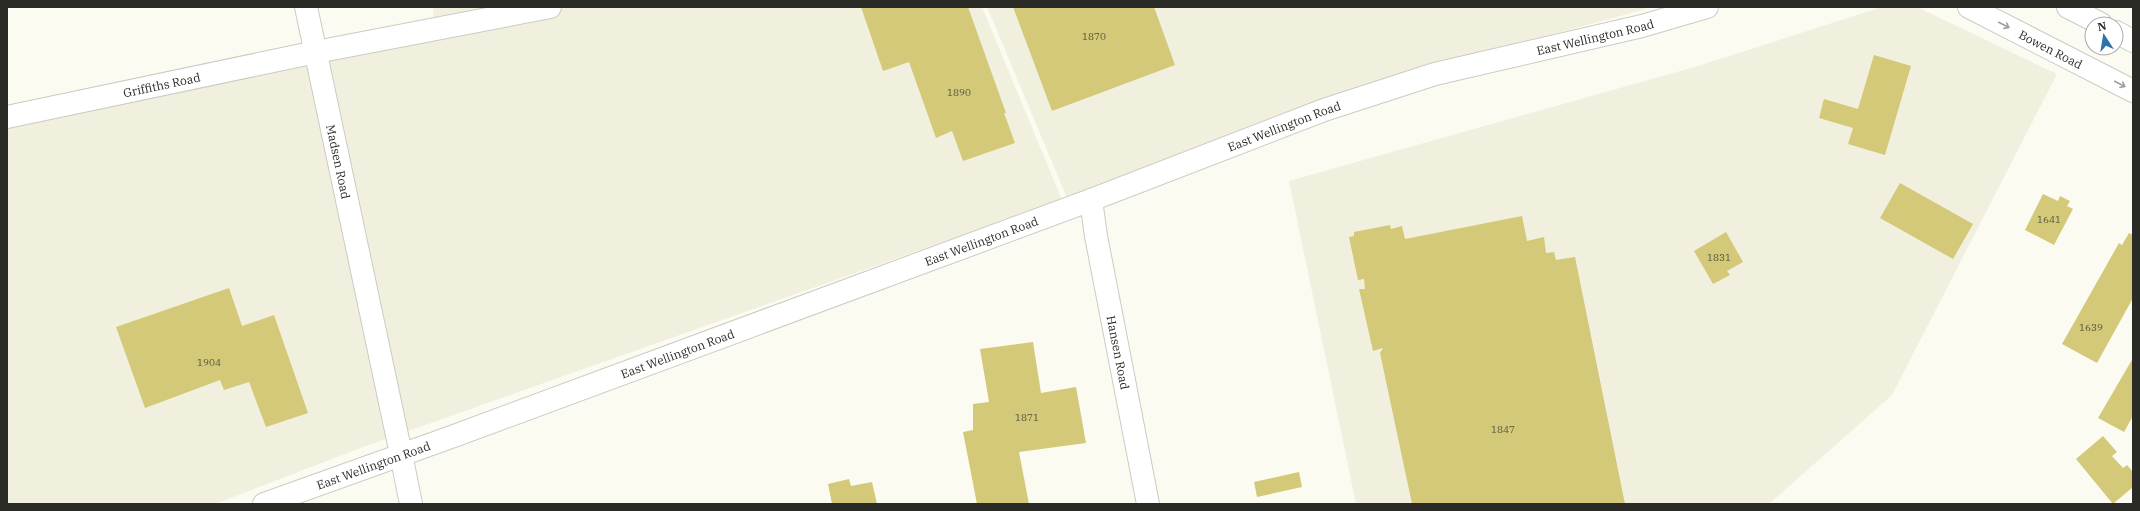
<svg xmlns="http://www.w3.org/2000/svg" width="2140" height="511" viewBox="0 0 2140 511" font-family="'IBM Plex Serif',serif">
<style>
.built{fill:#f1f0df}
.building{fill:#d3c979}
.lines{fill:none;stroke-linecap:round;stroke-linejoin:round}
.street-casing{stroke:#cccbc3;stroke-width:24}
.secondary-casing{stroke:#cccbc3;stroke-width:24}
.street{stroke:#fff;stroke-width:22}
.secondary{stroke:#fff;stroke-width:22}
.oneway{stroke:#9f9f9e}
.labels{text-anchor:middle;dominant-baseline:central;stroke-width:3;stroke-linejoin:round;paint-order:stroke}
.number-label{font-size:10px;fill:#54523c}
.street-label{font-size:12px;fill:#2a2a27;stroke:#fff}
</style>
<rect width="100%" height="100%" fill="#fcfbf2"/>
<path class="built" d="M433,7H982L1062,200L366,446L215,504H7V106L434,22Z
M987,7H1647L1646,9L1431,67L1067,198Z
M1882,7H1917L2057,74L1892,395L1769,504H1356L1289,181L1698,66Z"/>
<path class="building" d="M861,7H968L1006,113H1004L1015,143L963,161L952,131L936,138L909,62L883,71Z
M1013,7H1154L1175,65L1052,111Z
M1874,55L1911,66L1885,155L1848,144L1853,128L1819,118L1824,99L1858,109Z
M1900,183L1973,224L1953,259L1880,218Z
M2043,194L2058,201L2060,196L2070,201L2067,206L2073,209L2054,245L2025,230Z
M1522,216L1527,241L1544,237L1546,253L1554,252L1556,260L1575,257L1625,504H1412L1380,353L1383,348L1373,351L1359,289H1365L1364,279L1358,280L1349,237L1354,236V232L1390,225L1391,229L1402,226L1405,239Z
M1726,232L1743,262L1727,271L1730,275L1713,284L1694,251Z
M2129,233L2133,235V298L2097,363L2062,344L2119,243L2122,245Z
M229,288L242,326L274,315L308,413L266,427L249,382L224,390L220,380L145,408L116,327Z
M1033,342L1041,393L1076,387L1086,443L1019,452L1029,504H977L963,432L973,430V404L989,402L980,349Z
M2133,358V416L2124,432L2098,418Z
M2103,436L2117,452L2112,456L2123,468L2127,465L2133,472V487L2113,504L2076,459Z
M1299,472L1302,487L1257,497L1254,482Z
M849,479L851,486L872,482L877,504H832L828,484Z"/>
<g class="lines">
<g class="street-casing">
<g id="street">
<path id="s1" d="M7,117L316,52L550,7"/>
<path id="s2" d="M1091,200L1096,236L1148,504"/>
<path d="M401,454L411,504"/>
</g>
</g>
<g class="secondary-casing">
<g id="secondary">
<path id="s3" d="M306,7L401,454"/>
<path id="s4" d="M1969,7L2133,91"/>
<path d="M2068,7L2101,24"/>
<path d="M2116,32L2133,41"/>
<path id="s5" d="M264,504L454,436L1091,200L1324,110L1435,74L1642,26L1707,7"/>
</g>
</g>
<use href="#street" class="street"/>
<use href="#secondary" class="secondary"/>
</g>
<defs><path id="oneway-shaft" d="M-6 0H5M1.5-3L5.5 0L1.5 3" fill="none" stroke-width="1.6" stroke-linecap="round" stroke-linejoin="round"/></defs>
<g class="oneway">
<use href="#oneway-shaft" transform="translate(2004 25) rotate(27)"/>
<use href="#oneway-shaft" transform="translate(2120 84) rotate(27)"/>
</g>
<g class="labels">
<g class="number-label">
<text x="1094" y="36">1870</text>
<text x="959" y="92">1890</text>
<text x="2049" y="219">1641</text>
<text x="1719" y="257">1831</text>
<text x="2091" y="327">1639</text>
<text x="209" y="362">1904</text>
<text x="1027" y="417">1871</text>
<text x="1503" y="429">1847</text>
</g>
<g class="street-label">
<text stroke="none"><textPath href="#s5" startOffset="1412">East Wellington Road</textPath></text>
<text stroke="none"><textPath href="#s4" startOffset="92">Bowen Road</textPath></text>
<text stroke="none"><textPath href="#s1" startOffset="158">Griffiths Road</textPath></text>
<text stroke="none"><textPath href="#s5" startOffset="1088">East Wellington Road</textPath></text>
<text stroke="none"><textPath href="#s3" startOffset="158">Madsen Road</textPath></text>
<text stroke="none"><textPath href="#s5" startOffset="764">East Wellington Road</textPath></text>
<text stroke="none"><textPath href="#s2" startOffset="155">Hansen Road</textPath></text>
<text stroke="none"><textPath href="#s5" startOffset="440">East Wellington Road</textPath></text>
<text stroke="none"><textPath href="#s5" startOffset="116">East Wellington Road</textPath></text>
</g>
</g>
<rect width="2140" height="511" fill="none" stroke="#2a2a27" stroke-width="16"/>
<g transform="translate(2104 36) rotate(348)"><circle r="19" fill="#ffffff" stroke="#aaaaa9"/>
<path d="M0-3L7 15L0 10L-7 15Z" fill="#3073a9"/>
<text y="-6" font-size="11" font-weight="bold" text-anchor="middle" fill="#2a2a27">N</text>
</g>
</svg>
